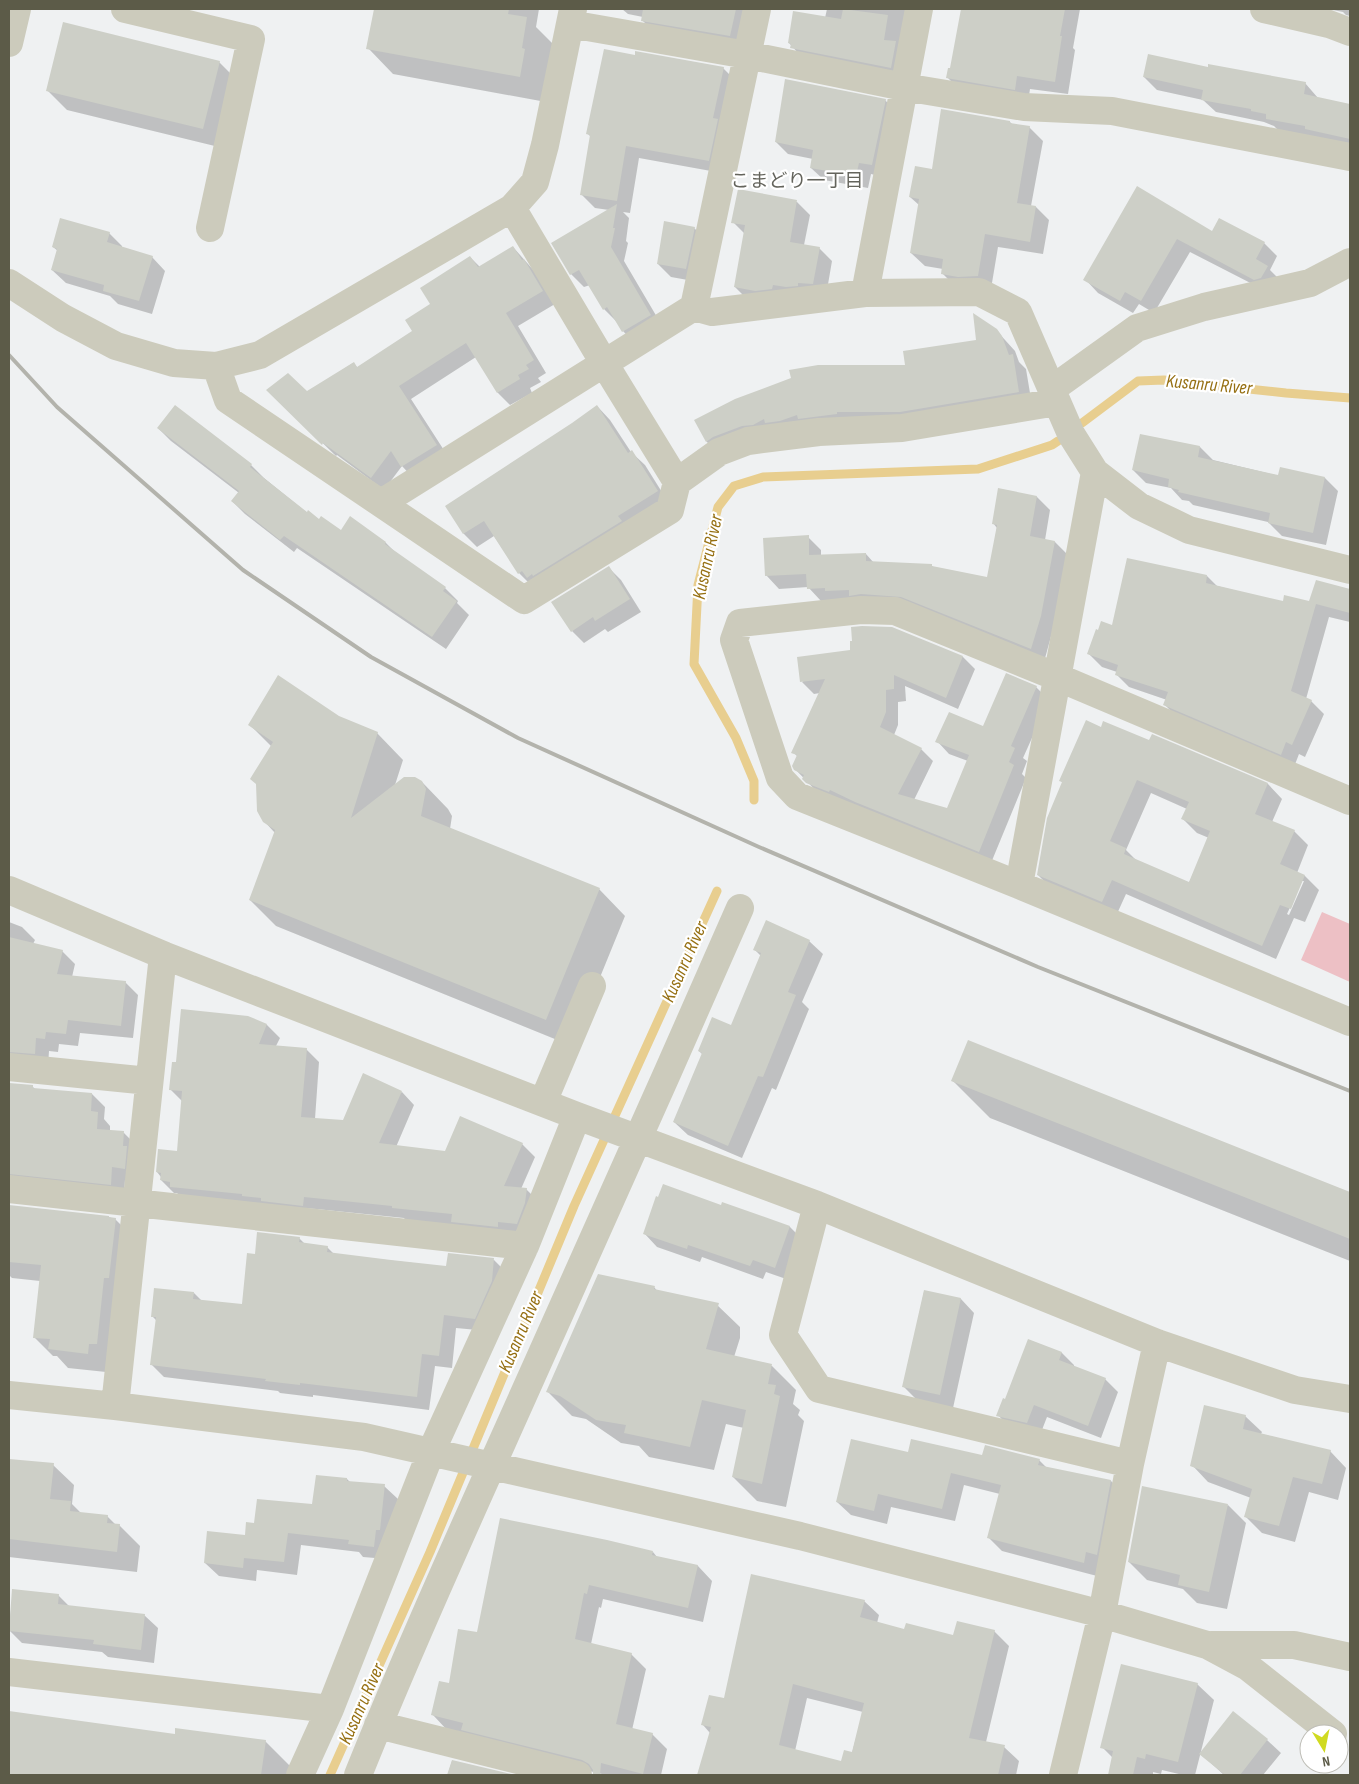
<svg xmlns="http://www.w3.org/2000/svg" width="1359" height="1784" viewBox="0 0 1359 1784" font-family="'Sofia Sans Condensed','Noto Sans JP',sans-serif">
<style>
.green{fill:#edc0c5}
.shadow{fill:#0003;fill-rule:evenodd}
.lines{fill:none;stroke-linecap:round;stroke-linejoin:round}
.stream{stroke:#e8ce8f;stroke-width:9}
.building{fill:#cdcfc7;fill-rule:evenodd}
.minor{stroke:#cccbbc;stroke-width:28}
.rail{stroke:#b3b3ac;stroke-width:4}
.labels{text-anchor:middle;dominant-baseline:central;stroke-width:4.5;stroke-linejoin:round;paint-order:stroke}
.neighbourhood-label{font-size:19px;fill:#64645c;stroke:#fff}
.water-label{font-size:19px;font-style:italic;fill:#967013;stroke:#fff}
</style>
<rect width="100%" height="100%" fill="#eff1f2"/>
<path class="green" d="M1322,912L1350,924V982L1301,960Z"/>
<path class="shadow" d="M375,9H539L536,27L553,44L546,102L393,74L368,48Z
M622,9H752L749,43L655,33L642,20L643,17L628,14Z
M827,9H908L907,84L808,64L789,43L825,18Z
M962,9H1080L1073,48L1075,50L1068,94L1030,89L1028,102L961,91L948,78L951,69Z
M1328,9H1350V16L1346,15L1343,12Z
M636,56L723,68L736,81L722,173L639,158L630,213L623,212L629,218L626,241L628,243L624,261L664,329L636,345L623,331L617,322L604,309L590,285L584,287L571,274L609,210L595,208L582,195L591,137L588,134Z
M219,62L239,82L223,148L67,110L47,90Z
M1209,69L1305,83L1318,98L1350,105V149L1280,132L1274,126L1264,122L1216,112L1203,100L1157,90L1144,77Z
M885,100L897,113L884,177L871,174L868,188L824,180L811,168L813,159L788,154L776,142Z
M1010,122L1012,124L1029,127L1043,141L1031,206L1036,207L1049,220L1043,254L998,247L991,289L955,286L942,273L943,269L925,266L911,253L919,205L910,197L933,171Z
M1137,188L1212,233L1264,243L1277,256L1270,270L1280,280L1268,292L1190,252L1154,313L1139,304L1133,313L1098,293L1085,279Z
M739,191L797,202L810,215L804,245L819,248L832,261L826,296L748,300L735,287L745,234L733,222Z
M694,228L708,241L699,282L671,277L658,264Z
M109,233L122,246V248L152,257L165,271L152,314L118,304L110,296L66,283L52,270L58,251L53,247Z
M513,247L536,273L555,304L518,326L546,373L538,378L541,382L530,388L532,393L510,405L498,393L476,357L411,399L449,458L415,480L402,466L384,490L337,455L336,456L268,390L307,393L353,363L358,368L414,331L431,304L470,257L480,267Z
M996,330L1015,351L1019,362L1026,369L1032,405L719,455L707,442L696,421L906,366L977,341Z
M597,406L610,420L631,452L645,465L670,505L532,586L519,573L494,536L477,547L464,534L447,506L573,424Z
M158,428L251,465L264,478L307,513L341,532L351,518L386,543L396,553L445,588L458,601L457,603L469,615L446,649L297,548L294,552L245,514L232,501L239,493L171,441Z
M1200,447L1213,460L1279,476L1325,478L1338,491L1326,545L1282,536L1268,522L1193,505L1189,501L1182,500L1171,488L1146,483L1133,470Z
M999,490L1037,497L1050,510L1045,540L1055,542L1068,555L1053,629L1044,662L821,601L808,587L779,589L766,575L808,537L821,550V556L866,554L874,563L932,566L934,568L988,579L997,528L993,523Z
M609,568L621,580L641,612L608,632L605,629L584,643L572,631Z
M1207,576L1217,586L1284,603H1310L1317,582L1350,591V622L1329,617L1306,699L1311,701L1324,714L1305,757L1299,754L1294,767L1178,718L1165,705L1167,700L1129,687L1116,674L1117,672L1102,667L1089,654L1113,627Z
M891,628L963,657L975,669L958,709L905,686L906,701L898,702V725L894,735L921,749L933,761L914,800L947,810L968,761L949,754L937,741L983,728L1036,687L1049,700L1023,758L1027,761L1022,774L1026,778L991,863L820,795L795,769L798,757L793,752L820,693L814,694L802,682Z
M339,717L377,733L403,760L395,785L422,782L448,809L452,816L450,829L599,889L625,916L572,1046L276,926L250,900L275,833L264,821L272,747L249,724Z
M1101,728L1150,741L1152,736L1268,784L1282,799L1272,822L1294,831L1308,845L1297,873L1305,876L1319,890L1305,922L1294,918L1276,959L1126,894L1116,916L1052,889L1038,875L1063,783L1060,780ZM1151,793L1187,809L1183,819L1197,833L1209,838L1189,883L1137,861L1126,850ZM1302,881H1304L1289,915L1287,914Z
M9,922L22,927L35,940L33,944L62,951L75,964L72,977L125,982L138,995L133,1038L80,1033L78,1046L59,1044L58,1052L49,1051L48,1066L9,1072Z
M809,941L823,954L802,1002L809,1009L776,1090L772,1088L742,1158L688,1135L674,1122L703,1055L699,1051L732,1027L761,956L755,950Z
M248,1017L267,1025L280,1038L276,1046L306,1049L319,1062L315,1119L343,1121L402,1092L414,1105L396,1147L446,1152L522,1144L535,1157L521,1189H526L539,1202L530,1237L406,1221L404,1218L316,1209L184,1200L177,1193H174L161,1180V1177L157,1172L178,1152L183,1102L170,1089L177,1063Z
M968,1042L1350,1193V1261L990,1118L953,1081Z
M9,1084L32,1086L36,1090L92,1094L105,1107L104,1119L110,1126V1132L124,1133L137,1146V1181L125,1180L124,1197L9,1186Z
M9,1206L108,1217L115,1219L134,1238L106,1372L68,1368L57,1356H53L34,1337L40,1281L12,1278L9,1275Z
M722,1207L790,1227L803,1240L789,1280L766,1272L763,1279L702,1257L700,1262L657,1247L644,1233Z
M299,1238L305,1244L327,1247L334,1254L447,1267L494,1260L507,1273L488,1331L456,1328L452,1368L435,1366L429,1410L313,1395V1397L280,1393L278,1391L164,1377L151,1364L157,1321L152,1316L194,1293L202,1301L243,1306L256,1255Z
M654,1287L658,1292L715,1303L740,1327V1338L734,1357L772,1366L796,1390L793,1404L800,1410L798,1415L804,1421L786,1507L757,1501L733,1477L744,1428L726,1424L714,1470L649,1457L639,1446L621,1443L586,1419L572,1416L548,1392Z
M924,1292L961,1299L974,1313L953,1408L917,1400L904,1387Z
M1029,1340L1062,1353L1074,1365V1367L1105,1379L1118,1392L1101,1438L1047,1417L1040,1435L1010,1428L998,1415L1006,1400Z
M1245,1416L1262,1432L1261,1434L1330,1451L1346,1468L1338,1500L1309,1492L1295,1542L1262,1533L1245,1516L1251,1498L1208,1482L1192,1465Z
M909,1454L1039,1460L1048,1469L1111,1481L1124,1494L1097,1576L1002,1551L989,1538L1000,1494L964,1485L955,1521L891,1507L887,1524L851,1515L837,1502Z
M9,1460L53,1465L74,1485L72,1504L82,1514L107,1516L116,1525H119L140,1546L137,1572L9,1557Z
M347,1479L350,1482L384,1486L398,1499L393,1543L387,1559L363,1557L359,1552L301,1545L297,1575L257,1570L256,1581L219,1576L205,1563L246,1536L255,1525L313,1505Z
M1228,1505L1246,1523L1227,1609L1197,1603L1183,1589L1147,1580L1129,1562Z
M653,1552L657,1557L698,1566L712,1581L703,1622L603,1599L601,1608L599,1607L591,1644L631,1654L646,1669L632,1730L652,1734L667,1749L661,1775H606L477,1744L447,1730L433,1715L478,1634Z
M13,1590L58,1595L70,1607L144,1615L158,1628L154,1663L108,1657L102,1652L22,1643L9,1630Z
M864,1601L879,1615L877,1623L905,1630L954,1637L994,1631L1009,1646L986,1742L1004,1747L1019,1761L1016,1775H698L710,1733L703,1725L725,1700ZM807,1698L863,1712L852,1753L842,1762L795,1751Z
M1197,1684L1214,1700L1195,1775H1183L1162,1770L1161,1774L1153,1772V1775H1109L1113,1758L1102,1747Z
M9,1712L176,1735L265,1741L291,1767L290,1775H9Z
M1233,1713L1267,1740L1281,1753L1263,1775H1224L1201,1754Z
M452,1761L509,1775H450L448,1774Z"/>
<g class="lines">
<path class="stream" d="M1082,423L1138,381L1164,380L1286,393L1350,398
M754,800V781L736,738L694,664L698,585L718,507L734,486L763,477L978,469L1052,445L1058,441
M330,1775L430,1552L574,1206L717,891"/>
</g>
<path class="building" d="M374,9H509L508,14L527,17L522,48L525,49L520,77L366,49Z
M643,9H736L730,36L641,21Z
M843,9L888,15L884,40L896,41L891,68L790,48L791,44L788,43L793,11L841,19Z
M961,9H1065L1060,36H1062L1055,82L1017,76L1015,90L946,78L948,68H950Z
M63,22L220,61L203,129L46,91Z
M604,49L635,55V51L724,67L713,118L718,119L709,161L626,146L617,201L580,195L590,135L586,134Z
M1148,54L1208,67V64L1306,82L1304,94L1350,104V139L1305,129V126L1266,119V114L1251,111V109L1201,100L1203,90L1143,77Z
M785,79L886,99L872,165L859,163L856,176L810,168L813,150L775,142Z
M941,109L1010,121V123L1030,126L1017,203L1036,206L1030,242L985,234L978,276L958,277L941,274L943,259L910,253L919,199L909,197L915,166L932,169Z
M1137,186L1212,231L1219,218L1265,242L1256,259L1268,266L1261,278L1254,280L1177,239L1141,301L1125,292L1120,301L1083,280Z
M738,189L797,200L790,242L820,247L813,284L798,283V286L786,287L773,285L772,289L755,291L734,287L745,225L731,223Z
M617,204L613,228H615L611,247L651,315L622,332L607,307L603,310L579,270L570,275L551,243Z
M60,218L110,232L107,242L153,256L139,301L103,291L104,285L51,270L57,249L52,247Z
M664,221L695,227L686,269L657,264Z
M513,246L522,260L524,259L543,291L506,313L534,360L526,365L529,369L518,375L520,379L497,393L466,343L399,386L437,445L401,467L391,451L371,478L323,443L322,445L266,390L288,373L307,391L354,362L357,367L412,331L405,320L430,304L420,288L470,256L478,267Z
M973,313L997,329L1002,336L1009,355L1013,354L1019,392L900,412H837V414L798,419L797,415L780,421L765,423L764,419L753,425L742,426L713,437L706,442L694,420L735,399L791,378L789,370L818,365H905L903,351L976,340Z
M175,405L252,464L250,467L307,512L308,510L319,519L321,516L341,530L350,516L386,542L385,544L446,587L443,591L457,601L432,637L284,536L280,540L231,501L239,491L157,428Z
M597,405L628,453L632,450L658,491L618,516L622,521L533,576L532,574L527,578L522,571L518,574L484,521L463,534L445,506L572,423Z
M1140,434L1200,446L1198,457L1278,475L1280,467L1325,477L1313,533L1268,523L1270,513L1178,492L1179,490L1168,487L1169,479L1132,470Z
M998,488L1037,496L1030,536L1055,541L1041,616L1031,649L901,597L861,594L849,596V590L825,591V588L807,589L806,574L765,576L763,538L809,535V555L866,553V561L932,564V566L987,577L997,525L992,524Z
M1127,558L1207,575L1206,583L1283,601L1284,595L1309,601L1316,580L1350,589V613L1316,604L1291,691L1312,700L1292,745L1286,742L1281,755L1163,705L1168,692L1115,675L1118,665L1087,654L1096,629L1098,630L1101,621L1112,625Z
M609,566L630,599L595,621L593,617L571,632L551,602Z
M862,626L892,627L963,656L946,698L894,675V689L886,690V712L880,727L922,748L898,794L947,808L969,755L935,742L949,712L983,726L1006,673L1037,686L1011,746L1015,748L1009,762L1014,765L979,852L855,802L830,790L829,792L806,783L802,779L804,775L794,770L792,766L797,755L791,753L825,679L800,682L797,657L850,650V641H852L851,627Z
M278,675L339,716L378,732L351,818L404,777H415L422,781L426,789L421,816L600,888L546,1020L249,900L275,830L263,822L257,811L256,784L250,779L273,742L248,725Z
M1086,720L1101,727L1103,721L1149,740L1152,734L1268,783L1255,814L1295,830L1280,864L1305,875L1291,909L1280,905L1262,946L1112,880L1102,902L1037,875L1047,818L1062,782L1059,781ZM1137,780L1189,802L1181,819L1210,831L1189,882L1124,854L1126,848L1110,841Z
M766,920L810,940L788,992L796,995L763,1077L758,1076L728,1146L673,1122L702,1053L698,1051L712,1017L731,1025L761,953L753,950Z
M9,937L63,950L57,974L126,981L121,1026L68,1020L66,1034L46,1032L45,1039L36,1038L35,1054L9,1052Z
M181,1009L248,1016L267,1024L259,1044L307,1048L301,1117L343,1120L363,1073L402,1091L379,1143L445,1151L460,1116L523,1143L504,1186L527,1188L525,1203L517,1224L498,1222V1227L451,1222L452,1214L392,1208V1206L304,1197L303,1206L261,1201V1198L242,1196V1194L170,1187V1182L160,1180L161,1173L156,1172L158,1149L177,1151L182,1091L169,1090L172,1062H176Z
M968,1040L1350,1192V1239L951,1081Z
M9,1083L33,1085V1088L92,1093L91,1111L98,1112L97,1129L124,1131L123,1146H127L125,1169L112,1167L111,1185L9,1174Z
M663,1184L721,1205L722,1202L790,1226L775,1268L753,1260L750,1266L688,1245L687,1249L643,1234L656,1196L658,1197Z
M9,1205L109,1216V1217L116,1218L109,1278H104L97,1344H89L88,1354L48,1349L50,1339L33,1338L41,1265L9,1262Z
M257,1232L300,1237L299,1242L328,1246L327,1252L391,1260L446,1266L448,1253L494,1258L492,1281L475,1319L444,1315L439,1356L422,1354L417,1397L300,1383V1385L265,1381L266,1379L150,1365L156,1317H151L154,1288L194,1292L193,1299L242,1304L247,1253L255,1254Z
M598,1274L655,1286L654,1289L719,1303L706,1349L772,1364L768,1384L776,1385L774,1394L780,1396L762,1484L732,1477L746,1410L702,1400L690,1447L624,1433L626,1425L596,1420L560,1396L546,1392Z
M924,1290L961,1298L940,1395L902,1387Z
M1028,1339L1062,1352L1059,1360L1106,1378L1088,1426L1034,1405L1027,1423L996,1416L1003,1398L1005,1399Z
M1204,1405L1246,1415L1243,1429L1331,1450L1322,1484L1293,1477L1279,1526L1244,1517L1252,1489L1190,1466Z
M851,1439L908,1452L911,1439L982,1455L985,1445L1040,1459L1038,1465L1111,1480L1097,1555L1086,1552L1084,1563L987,1538L1001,1485L951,1473L942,1509L878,1494L874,1511L836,1502Z
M9,1459L54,1463L50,1499L71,1501L70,1511L108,1515L107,1523L120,1524L117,1552L9,1539Z
M316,1475L347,1478V1481L385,1484L380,1530H376L374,1547L348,1544L349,1540L288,1533L284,1562L244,1558L243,1568L204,1563L207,1531L245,1535L246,1522L254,1523L257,1499L312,1504Z
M1142,1486L1228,1504L1209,1592L1178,1585L1180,1575L1128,1562Z
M500,1518L607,1540L653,1551L652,1555L698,1565L688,1608L589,1585L587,1594L584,1593L575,1639L632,1653L616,1724L653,1733L643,1774L601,1763L600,1775H593V1770L589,1764L582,1760L461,1730L463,1723L431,1715L439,1681L449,1683L458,1629L477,1632Z
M751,1574L865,1600L860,1617L904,1629L906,1623L953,1635L957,1621L995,1630L969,1738L1005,1745L998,1775H697L711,1727L701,1725L709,1695L724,1698ZM793,1684L864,1703L852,1752L844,1750L841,1761L779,1745Z
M12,1589L59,1594L58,1604L145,1614L141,1650L93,1644L94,1640L9,1631Z
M1121,1664L1198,1683L1178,1762L1146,1754L1145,1759L1137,1757L1133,1775H1108L1113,1751L1100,1748Z
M9,1711L175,1734V1728L266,1740L261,1775H9Z
M1233,1711L1268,1739L1240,1775H1225L1199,1754Z
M452,1760L515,1775H447Z"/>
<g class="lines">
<path class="minor" d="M125,9L251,39L210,228
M1264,9L1329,24L1350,32
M570,24L747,55L904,87L1024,107L1112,111L1350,157
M9,43L17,9
M512,208L604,363L677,482
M9,283L63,318L116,346L174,363L216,366L260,355L512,208L535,182L545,145L573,9
M865,293L919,9
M694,307L757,9
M216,366L228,400L524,600L670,510L677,482L719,452L748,441L819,432L902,428L1057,402
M1052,389L1137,328L1204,307L1310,283L1350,262
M1095,472L1019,885L1350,1022
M381,503L694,307L712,312L865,293L979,292L1018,312L1071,434L1095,472L1139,506L1189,530L1350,570
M1019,885L797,796L780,778L734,640L740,623L861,610L895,611L1057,677L1350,801
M9,890L163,955L577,1116L817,1205L1157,1343L1295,1390L1350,1399
M9,1067L149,1081
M543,1102L592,986
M9,1189L525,1246
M817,1205L783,1335L819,1389L1130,1464
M9,1395L115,1406L364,1437L800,1536L1102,1614L1207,1645L1248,1667L1333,1734
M115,1406L163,955
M1211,1645H1294L1350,1657
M9,1672L330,1709
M378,1725L578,1775
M300,1775L330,1709L431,1452L525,1246L577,1116
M358,1775C412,1641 472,1510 531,1378C602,1221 671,1065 740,908
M1063,1775L1102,1614L1130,1464L1157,1343"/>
<path class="rail" d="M9,355L57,407L243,570L371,657L518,738L759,847L1038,967L1350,1091"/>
</g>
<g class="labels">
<g class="neighbourhood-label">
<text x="797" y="181">こまどり一丁目</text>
</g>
<g class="water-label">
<text transform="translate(1209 385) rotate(5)">Kusanru River</text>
<text transform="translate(708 557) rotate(-78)">Kusanru River</text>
<text transform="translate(685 962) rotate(-66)">Kusanru River</text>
<text transform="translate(521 1332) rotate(-67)">Kusanru River</text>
<text transform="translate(362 1704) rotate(-66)">Kusanru River</text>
</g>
</g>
<rect width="1359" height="1784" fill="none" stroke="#5c5b48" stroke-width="20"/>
<g transform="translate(1324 1749) rotate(170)"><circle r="24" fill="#ffffff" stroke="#bebdb6"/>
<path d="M0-4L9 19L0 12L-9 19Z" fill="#d0da21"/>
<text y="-8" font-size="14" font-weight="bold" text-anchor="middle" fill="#5c5b48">N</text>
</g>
</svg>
